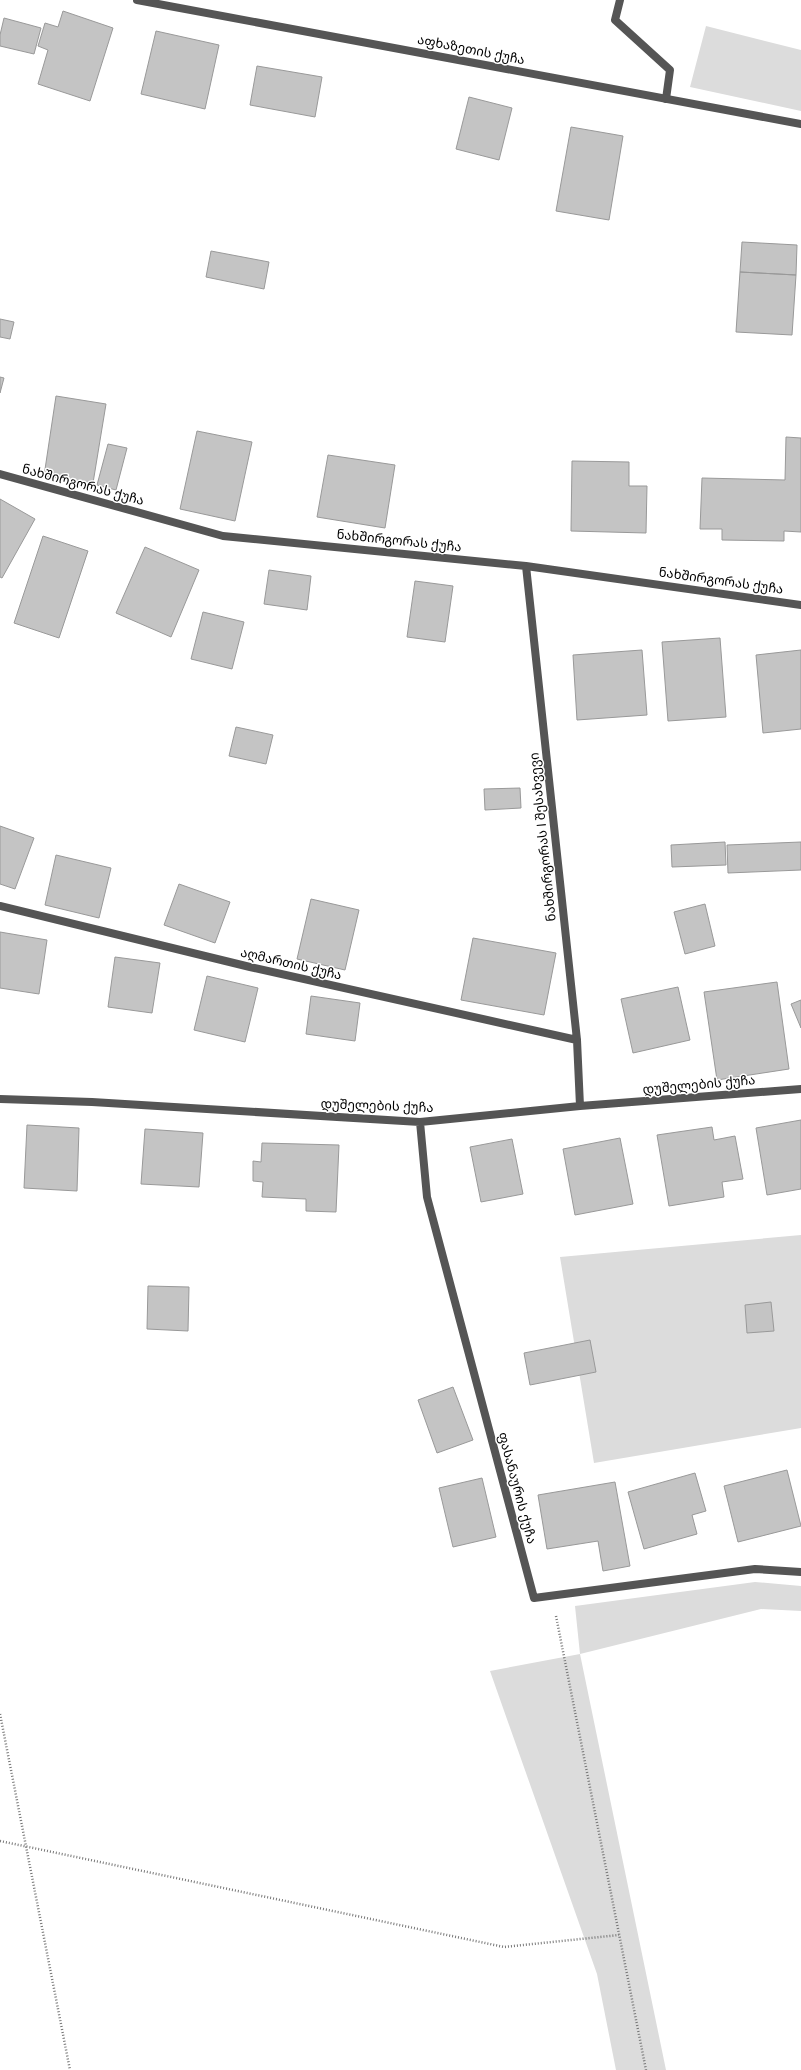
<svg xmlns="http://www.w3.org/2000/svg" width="801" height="2070" viewBox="0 0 801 2070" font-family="'Nunito Sans','Noto Sans Georgian',sans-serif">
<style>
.green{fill:#dcdcdc}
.building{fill:#c4c4c4;stroke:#999}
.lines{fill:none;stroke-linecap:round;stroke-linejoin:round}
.path{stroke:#777;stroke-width:2.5;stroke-dasharray:1 2;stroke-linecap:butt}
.service{stroke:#555;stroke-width:8}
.minor{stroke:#555;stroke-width:8}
.tertiary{stroke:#555;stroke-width:8}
.labels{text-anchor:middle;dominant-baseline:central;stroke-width:3;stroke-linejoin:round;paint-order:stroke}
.street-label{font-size:13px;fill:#000;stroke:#fff}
</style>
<rect width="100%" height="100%" fill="#fff"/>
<path class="green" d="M706,26L801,50V111L690,87Z
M801,1235V1428L594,1463L560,1257Z
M755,1582L801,1586V1611L761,1609L580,1654L666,2070H616L597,1974L490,1671L580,1654L575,1606Z"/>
<path class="building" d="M63,11L113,28L90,101L38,84L48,50L38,46L45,23L58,27Z
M4,18L41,28L34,54L0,46V35Z
M156,31L219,45L205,109L141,94Z
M257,66L322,77L315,117L250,105Z
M469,97L512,108L499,160L456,149Z
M571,127L623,136L609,220L556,211Z
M742,242L797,245L796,275L740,272Z
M211,251L269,262L264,289L206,277Z
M740,272L796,275L792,335L736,332Z
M0,319L14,322L10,339L0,337Z
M0,377L4,378L0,393Z
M56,396L106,404L93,483L44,476Z
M197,431L252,442L235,521L180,509Z
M786,437L801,438V532L784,531V541L722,540V529H700L702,478L785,480Z
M108,444L127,448L116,490L97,485Z
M328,455L395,465L385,528L317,517Z
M572,461L629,462V486H647L646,533L571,531Z
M0,499L35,519L2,578L0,577Z
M43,536L88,551L59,638L14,623Z
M145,547L199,570L171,637L116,613Z
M269,570L311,576L307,610L264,604Z
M415,581L453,586L445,642L407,637Z
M203,612L244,622L232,669L191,659Z
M720,638L726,717L668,721L662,642Z
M642,650L647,715L577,720L573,655Z
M801,650V729L763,733L756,655Z
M236,727L273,735L266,764L229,756Z
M520,788L521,808L485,810L484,789Z
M0,826L34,838L15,889L0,884Z
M725,842L726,865L672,867L671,845Z
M801,842V870L728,873L727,845Z
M56,855L111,868L99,918L45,905Z
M179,884L230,902L215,943L164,925Z
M311,899L359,910L345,970L297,959Z
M705,904L715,946L685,954L674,912Z
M0,932L47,940L39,994L0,988Z
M473,938L556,953L544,1015L461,1000Z
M115,957L160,963L152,1013L108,1007Z
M207,976L258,988L245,1042L194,1030Z
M777,982L789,1069L717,1080L704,992Z
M678,987L690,1040L633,1053L621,999Z
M311,996L360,1003L355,1041L306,1034Z
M801,1000V1028L791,1004Z
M801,1120V1189L767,1195L756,1128Z
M27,1125L79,1128L77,1191L24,1188Z
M712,1127L714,1140L735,1136L743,1179L722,1182L724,1197L669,1206L657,1135Z
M145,1129L203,1133L199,1187L141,1184Z
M620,1138L633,1204L575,1215L563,1149Z
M512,1139L523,1194L481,1202L470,1147Z
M262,1143L339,1145L336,1212L306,1211V1199L262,1197L263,1182L253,1181V1161L261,1162Z
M148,1286L189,1287L188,1331L147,1329Z
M771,1302L774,1331L747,1333L745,1305Z
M590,1340L596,1372L530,1385L524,1353Z
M453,1387L473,1440L437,1453L418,1400Z
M787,1470L801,1526L738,1542L724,1486Z
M695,1473L706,1511L692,1515L697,1534L644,1549L628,1492Z
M482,1478L496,1537L453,1547L439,1488Z
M615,1482L630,1566L603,1571L598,1541L547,1549L538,1495Z"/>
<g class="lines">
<path class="path" d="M556,1616L646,2070
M0,1714L70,2070
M0,1841L504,1947L619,1935"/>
<path class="service" d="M620,0L615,20L670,70L666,99"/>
<path class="minor" d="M0,474L223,536L526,566L801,605
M526,566L577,1040L580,1106
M0,906L250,967L577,1040
M0,1099L92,1102L420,1122L580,1106L801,1089
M420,1122L427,1197L534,1598L755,1569L801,1572"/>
<path class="tertiary" d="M137,0L801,124"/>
</g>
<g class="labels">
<g class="street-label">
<text transform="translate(471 50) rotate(11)">აფხაზეთის ქუჩა</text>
<text transform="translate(83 485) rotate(15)">ნახშირგორას ქუჩა</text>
<text transform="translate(399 541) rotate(6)">ნახშირგორას ქუჩა</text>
<text transform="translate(721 581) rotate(8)">ნახშირგორას ქუჩა</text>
<text transform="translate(543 837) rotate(-96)">ნახშირგორას I შესახვევი</text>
<text transform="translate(291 964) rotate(13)">აღმართის ქუჩა</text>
<text transform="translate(699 1085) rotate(-5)">დუშელების ქუჩა</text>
<text transform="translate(377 1106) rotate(2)">დუშელების ქუჩა</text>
<text transform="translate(517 1488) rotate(75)">ფასანაურის ქუჩა</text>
</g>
</g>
</svg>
